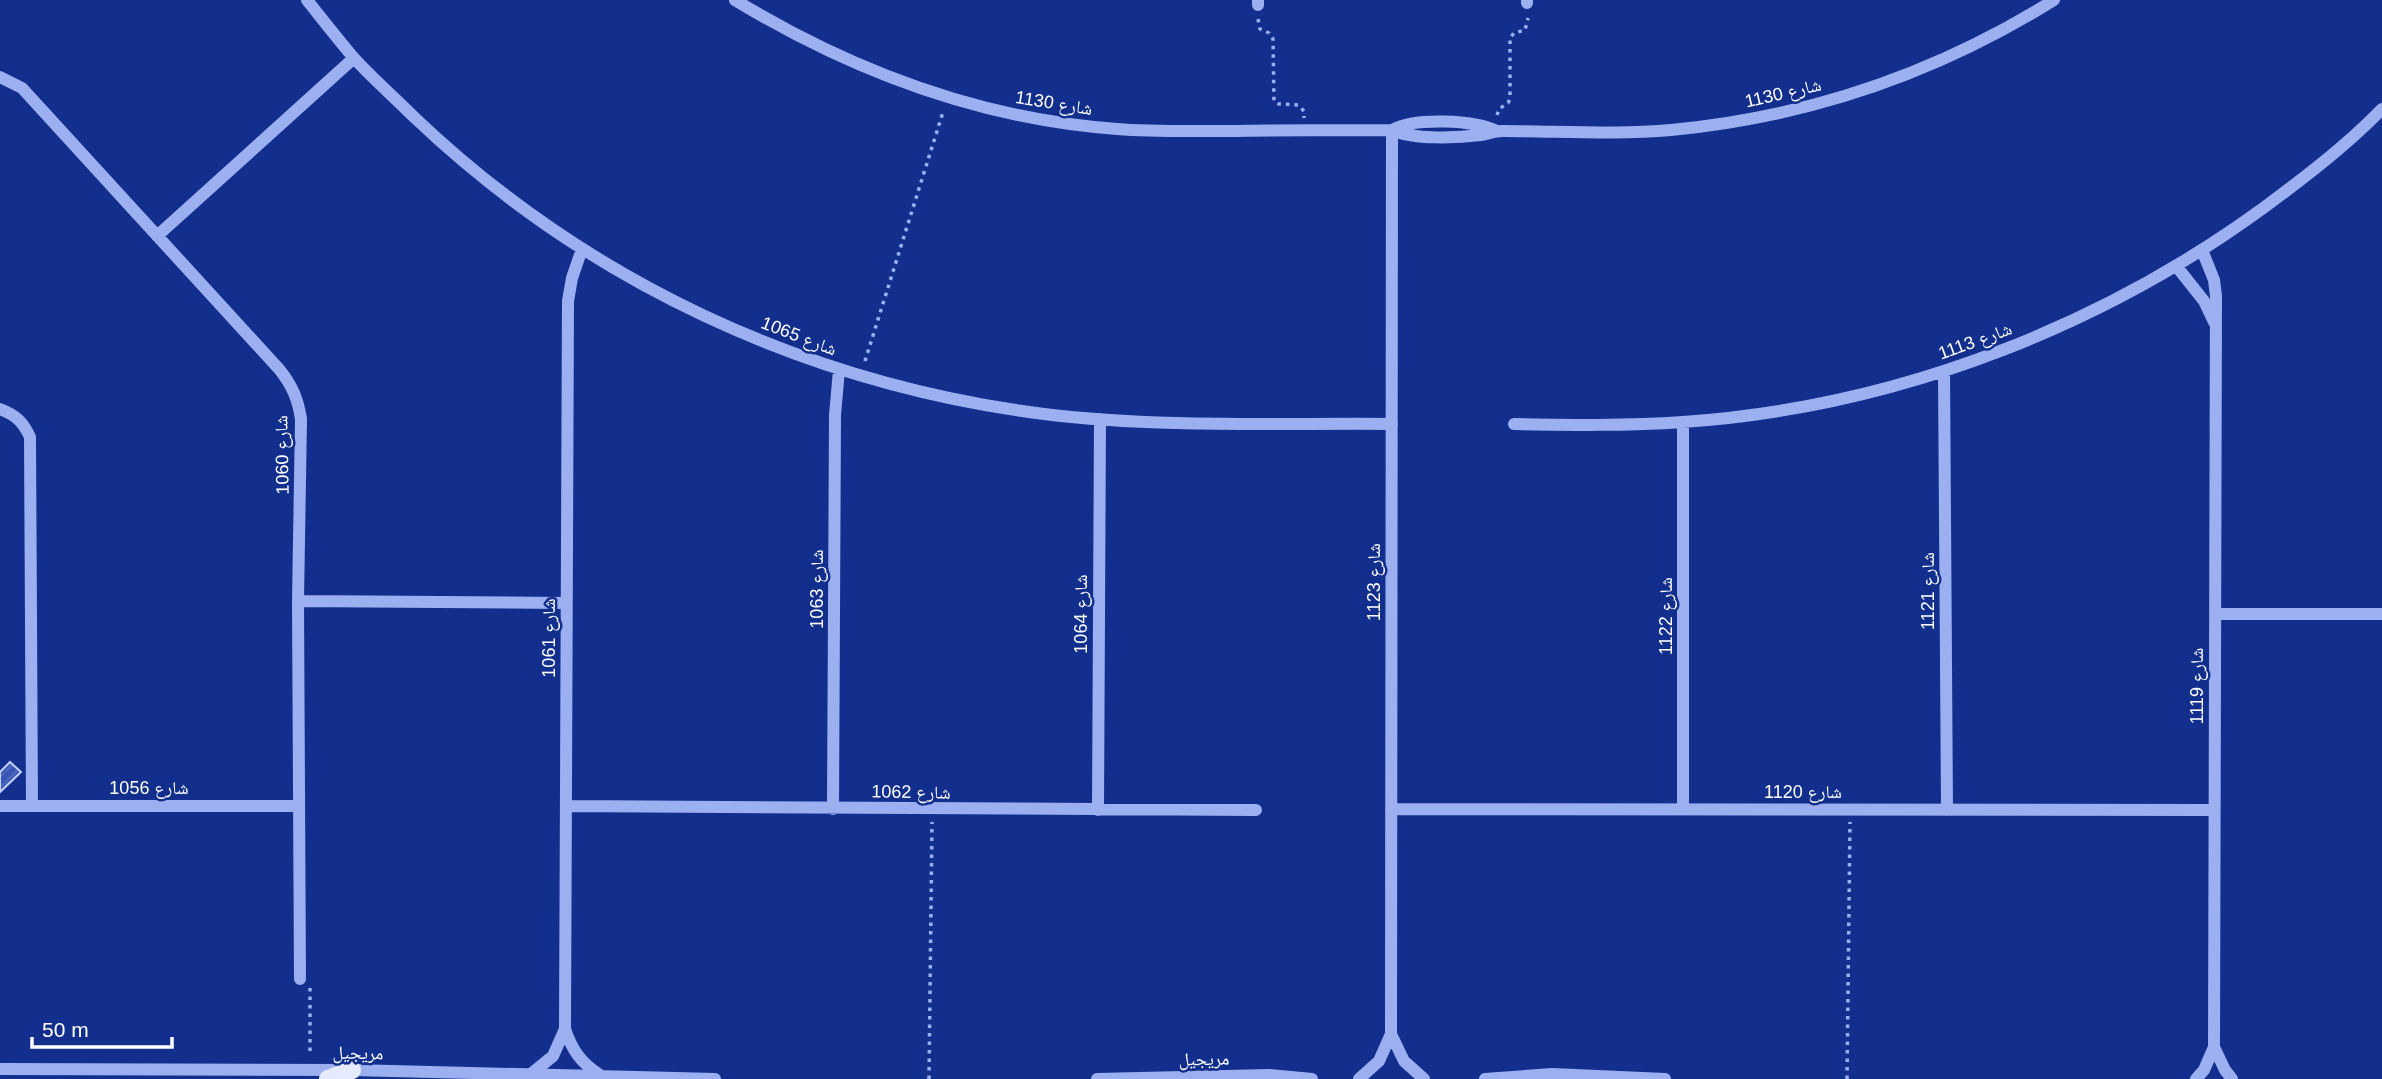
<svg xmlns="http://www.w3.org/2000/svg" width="2382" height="1079" viewBox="0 0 2382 1079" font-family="Arial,'Noto Naskh Arabic',sans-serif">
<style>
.building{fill:url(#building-hatch);stroke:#c2d0fc;stroke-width:2}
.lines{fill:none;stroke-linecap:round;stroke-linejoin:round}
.path{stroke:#9cb0f1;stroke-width:3.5;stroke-dasharray:3.5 5;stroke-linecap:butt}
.minor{stroke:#9cb0f1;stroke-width:12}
.major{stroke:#e5eaff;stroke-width:18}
.labels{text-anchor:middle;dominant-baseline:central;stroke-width:5;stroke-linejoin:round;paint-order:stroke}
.street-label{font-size:18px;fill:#fff;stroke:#132f8d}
</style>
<defs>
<pattern id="building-hatch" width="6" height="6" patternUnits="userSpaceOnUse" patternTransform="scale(1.75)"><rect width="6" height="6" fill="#3655b4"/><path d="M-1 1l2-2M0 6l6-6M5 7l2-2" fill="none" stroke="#546ebf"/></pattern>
</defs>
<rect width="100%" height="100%" fill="#132f8d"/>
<path class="building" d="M10,762L21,772L0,792V772Z"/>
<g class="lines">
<path class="path" d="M1258,19L1260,29L1269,33L1273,39L1274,101L1279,104L1298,105L1304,111V118
M1497,115L1499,109L1508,103L1510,99V38L1514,33L1525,30L1528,18
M865,361L943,112
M310,988V1054
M929,1079L932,822
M1847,1079L1850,822"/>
<path class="minor" d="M307,0C322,19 337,38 353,57C372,78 394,97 414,117C587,282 807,384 1044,414C1159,428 1276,423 1392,424
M735,0C852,71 979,119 1117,129C1154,132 1191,131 1228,131C1283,130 1337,130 1392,130C1413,140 1457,138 1481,135C1488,134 1495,131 1502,131C1558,131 1615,135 1671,130C1809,117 1937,73 2054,0
M1258,0V5
M1527,0V3
M0,77L22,88L279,369C292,385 298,399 301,419L298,601L300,979
M1392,130L1391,1034L1404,1061L1424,1079
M1392,130C1415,117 1474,120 1497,131
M157,236L354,58
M582,249L572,278L568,301L565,1029C572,1050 581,1063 600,1075
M2177,267L2204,301L2214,322
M1944,372L1947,810
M0,409C16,415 23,422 30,437L32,806
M1683,422V809
M1514,424C1570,425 1626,426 1683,422C1902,407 2117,322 2290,188C2322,164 2354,138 2382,109
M298,601L566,603
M2215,614H2382
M0,806H298
M566,806L1256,810
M833,809L835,415L839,370
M1391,809L2214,810
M1098,810L1100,419
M2214,1047L2225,1070L2232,1079
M0,1069L352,1070L715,1079
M531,1074L553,1056L565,1029
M1097,1079L1269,1075L1312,1079
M1359,1079L1379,1061L1391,1034
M1485,1079L1552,1074L1665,1079
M2196,1079L2204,1070L2214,1047L2216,296L2214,280L2202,250"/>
<path class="major" d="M328,1079L352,1070"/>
</g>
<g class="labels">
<g class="street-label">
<text transform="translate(1783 93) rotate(-13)">شارع 1130</text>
<text transform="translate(1054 103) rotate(9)">شارع 1130</text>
<text transform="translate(799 336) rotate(21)">شارع 1065</text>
<text transform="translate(1975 341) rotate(-20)">شارع 1113</text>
<text transform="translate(282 455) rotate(-91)">شارع 1060</text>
<text transform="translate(1374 582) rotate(-90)">شارع 1123</text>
<text transform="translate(817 589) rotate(-90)">شارع 1063</text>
<text transform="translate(1928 591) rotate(-90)">شارع 1121</text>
<text transform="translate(1081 614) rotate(-90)">شارع 1064</text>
<text transform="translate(1666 616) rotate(-90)">شارع 1122</text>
<text transform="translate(549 638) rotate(-90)">شارع 1061</text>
<text transform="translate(2197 686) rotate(-90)">شارع 1119</text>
<text x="149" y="788">شارع 1056</text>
<text transform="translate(911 792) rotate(1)">شارع 1062</text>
<text x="1803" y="792">شارع 1120</text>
<text transform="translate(358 1053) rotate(1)">مريجيل</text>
<text transform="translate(1204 1059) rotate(-1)">مريجيل</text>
</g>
</g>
<path d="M32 1037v10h140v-10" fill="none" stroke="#ffffff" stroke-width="3.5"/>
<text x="42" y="1037" font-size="21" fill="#ffffff" stroke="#132f8d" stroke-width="5" paint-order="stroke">50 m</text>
</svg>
